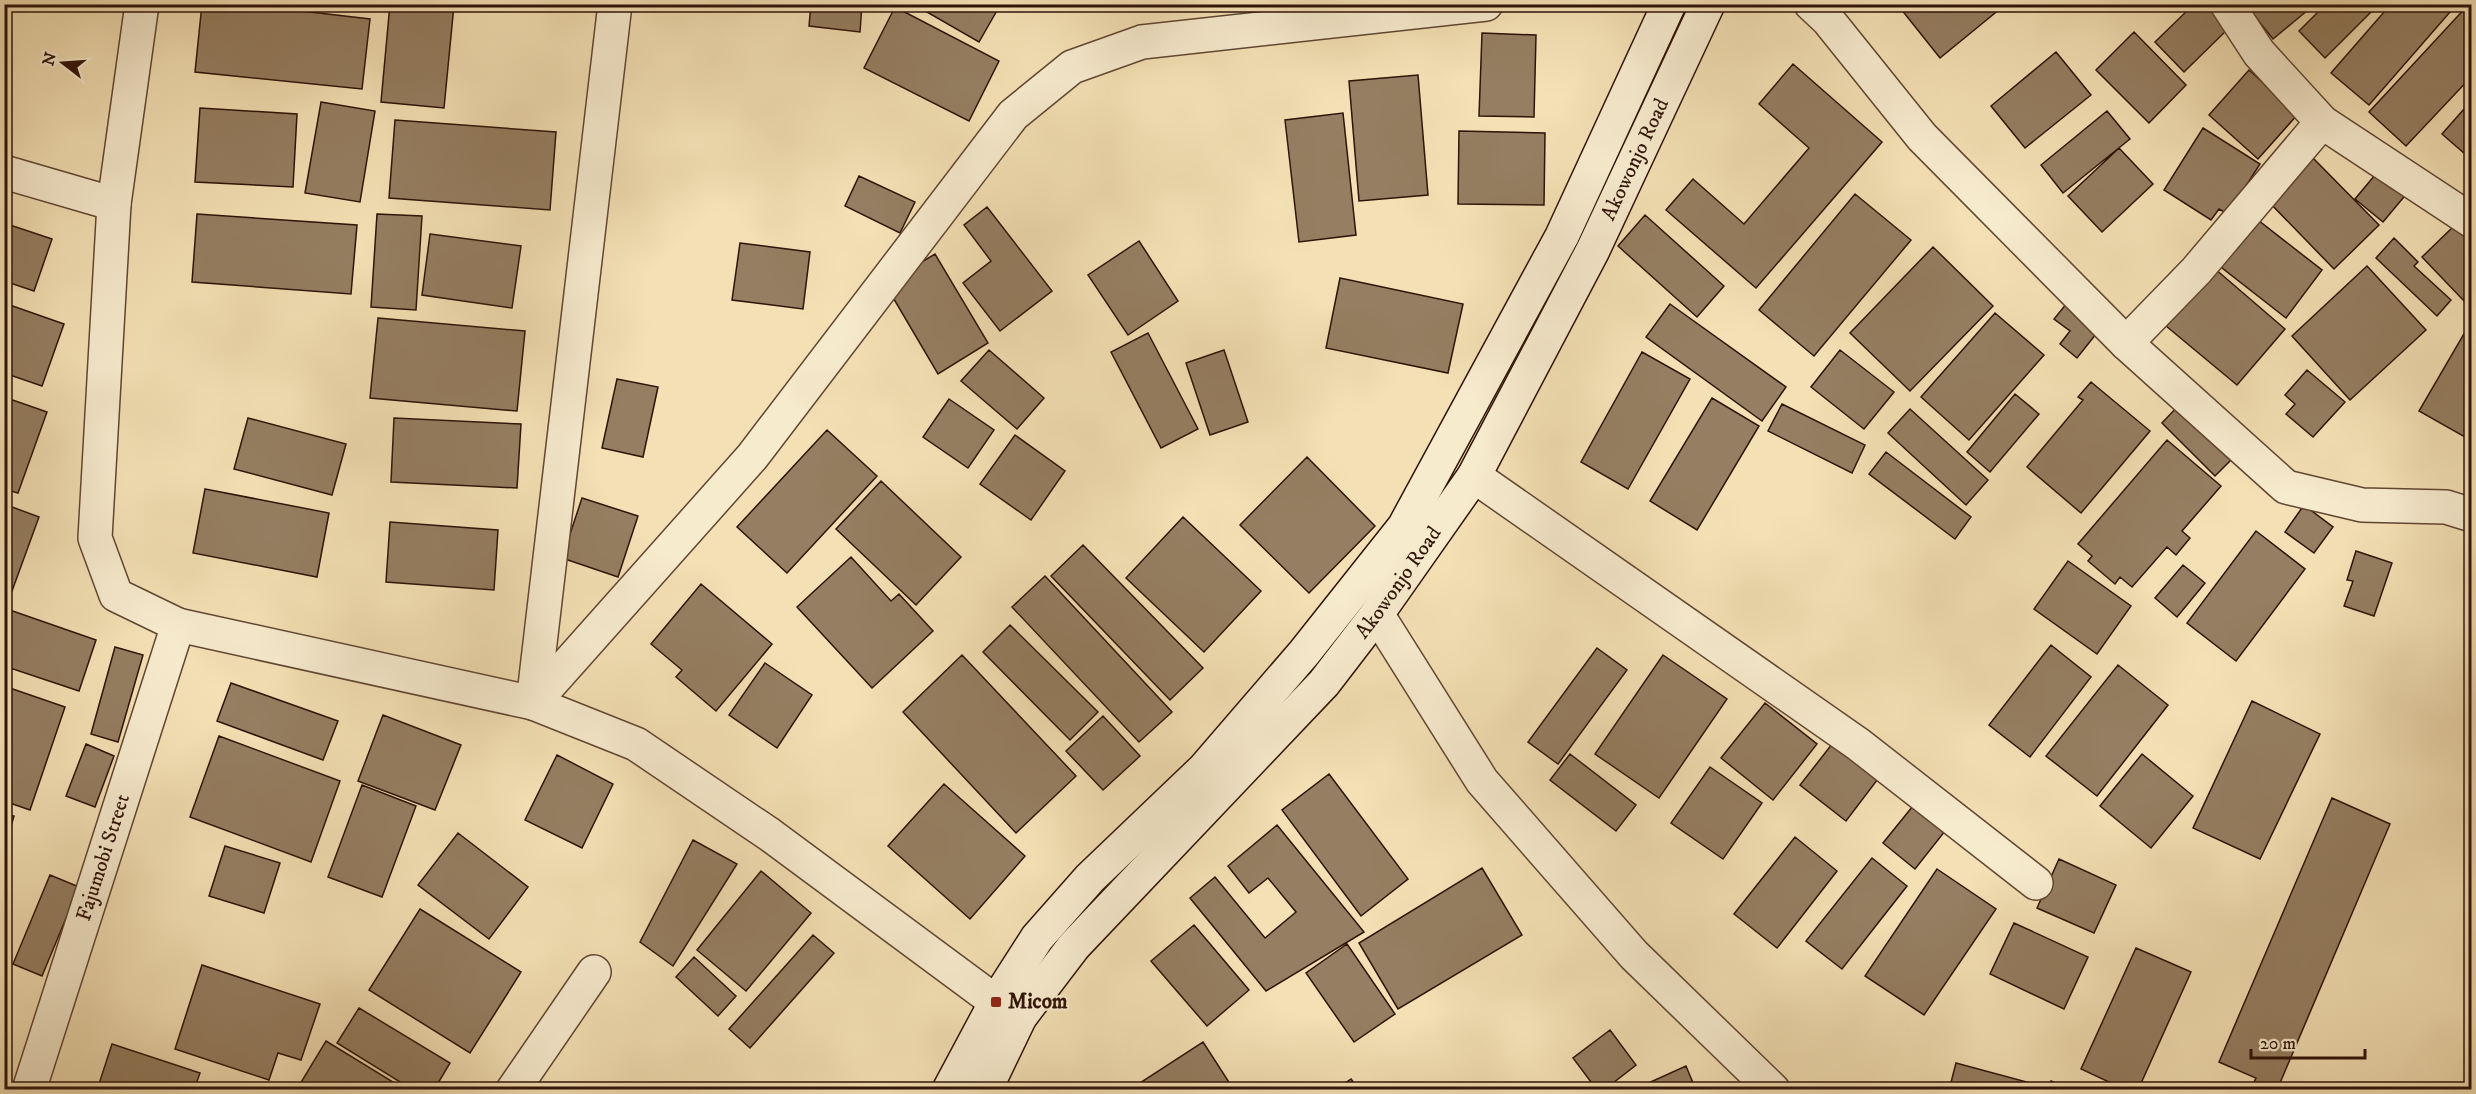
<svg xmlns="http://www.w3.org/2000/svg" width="2476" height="1094" viewBox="0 0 2476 1094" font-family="'IM FELL DW Pica',serif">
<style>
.building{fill:#957e61;stroke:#2f1308;stroke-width:1.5}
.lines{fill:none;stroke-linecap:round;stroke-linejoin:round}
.street-casing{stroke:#604633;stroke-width:36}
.secondary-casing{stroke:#2f1308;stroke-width:36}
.street{stroke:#f7ebce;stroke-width:33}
.secondary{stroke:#f7ebce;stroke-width:33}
.poi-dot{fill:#8f2418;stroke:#f7ebce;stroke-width:2}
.labels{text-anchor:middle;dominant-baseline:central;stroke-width:4.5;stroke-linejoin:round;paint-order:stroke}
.street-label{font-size:21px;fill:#2f1308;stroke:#f7ebce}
.poi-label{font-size:21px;font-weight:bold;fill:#2f1308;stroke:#f7ebce;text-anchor:start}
</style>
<rect width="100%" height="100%" fill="#f3e0b4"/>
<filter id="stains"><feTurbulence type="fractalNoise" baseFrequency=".00333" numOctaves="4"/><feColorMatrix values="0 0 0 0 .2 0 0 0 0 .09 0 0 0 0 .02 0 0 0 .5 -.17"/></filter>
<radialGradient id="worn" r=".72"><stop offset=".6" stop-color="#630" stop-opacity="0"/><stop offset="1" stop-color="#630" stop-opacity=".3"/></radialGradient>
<path class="building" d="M202,4H242L370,19L362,89L195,72Z
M390,4L454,5L444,108L381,102Z
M811,4H862L860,32L809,26Z
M913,4H995L999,7L979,42Z
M1897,4H2006L1940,58Z
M2189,4H2214L2233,24L2184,72L2155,42L2191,7Z
M2245,4H2314V5L2273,39Z
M2326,4H2379L2325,58L2299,31Z
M2391,4H2457L2369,105L2331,73Z
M2469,4H2472V76L2406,146L2369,112Z
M895,7L999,61L969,121L864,68Z
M2134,32L2186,85L2149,123L2096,70Z
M1482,33L1536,35L1534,117L1479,116Z
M2056,52L2091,95L2025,148L1991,106Z
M1793,64L1882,142L1756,288L1666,210L1693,179L1744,224L1809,148L1759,104Z
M2249,70L2298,114L2258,159L2209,115Z
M1418,75L1428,195L1359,201L1349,81Z
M2472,100V160L2442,134Z
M321,102L375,111L360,202L305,193Z
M200,108L297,114L293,187L195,182Z
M2107,111L2130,139L2063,193L2041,165Z
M1343,113L1356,235L1299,242L1285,120Z
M395,120L556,132L550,210L389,198Z
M2203,128L2260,164L2228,214L2219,209L2211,220L2164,190Z
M1459,131L1545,133L1544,205L1458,204Z
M2119,148L2153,184L2102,232L2068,196Z
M2313,158L2379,225L2334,269L2268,201Z
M2380,169L2408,192L2383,222L2355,199Z
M859,176L915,202L900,233L845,206Z
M1855,194L1911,240L1814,356L1759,310Z
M987,207L1052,291L1000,331L963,283L991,261L964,225Z
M2249,213L2322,270L2286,318L2212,260Z
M197,214L357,225L351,294L192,282Z
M377,214L422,216L416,310L371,307Z
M1645,215L1724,286L1697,317L1618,246Z
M4,223L52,239L34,291L4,281Z
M2455,225L2472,242V295L2465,302L2422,257Z
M430,234L521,246L512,308L422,295Z
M2394,238L2418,262L2414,266L2451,300L2437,316L2376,258Z
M1139,241L1178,301L1128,335L1088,275Z
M740,243L810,252L803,309L732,300Z
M1933,247L1993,306L1910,391L1850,333Z
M935,254L988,343L938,374L885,284Z
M2367,266L2426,330L2350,400L2292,336Z
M2214,268L2285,329L2237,385L2166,326Z
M1340,278L1463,304L1448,373L1326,348Z
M4,303L64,324L42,386L4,373Z
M2067,303L2100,329L2077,358L2060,344L2070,331L2054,319Z
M1670,304L1786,387L1762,421L1646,337Z
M1995,313L2044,355L1969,440L1921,397Z
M378,318L525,331L517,411L370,398Z
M2472,320V441L2419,411Z
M1148,333L1198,429L1161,448L1111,352Z
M989,350L1044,398L1017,429L961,381Z
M1224,350L1248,422L1210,435L1186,363Z
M1840,350L1894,392L1864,429L1811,387Z
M1642,352L1690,379L1628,489L1581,462Z
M2307,370L2345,402L2313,437L2286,414L2295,404L2285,395Z
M617,379L658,387L643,457L602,448Z
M2091,382L2150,431L2081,513L2027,467L2083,400L2078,397Z
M2015,394L2039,414L1990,472L1967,452Z
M4,397L47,412L18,493L4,489Z
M1712,398L1759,426L1697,530L1650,501Z
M949,399L994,430L968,468L923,437Z
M1782,404L1865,445L1852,473L1768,431Z
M2179,405L2232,459L2215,476L2162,423Z
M1910,409L1988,480L1966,505L1888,433Z
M248,418L346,444L332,495L234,469Z
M394,418L521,424L517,488L391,482Z
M827,430L877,476L787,573L737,527Z
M1015,435L1065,471L1031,520L980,484Z
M2167,440L2221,486L2182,531L2190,538L2176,555L2167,547L2132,587L2120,577L2115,584L2088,561L2092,556L2078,544Z
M1886,452L1971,517L1955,539L1869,474Z
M1307,457L1375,526L1309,593L1240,525Z
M881,481L961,557L916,605L836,529Z
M205,489L329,513L317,577L193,553Z
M582,498L638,516L618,577L562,558Z
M4,504L39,517L12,591L4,588Z
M2304,505L2333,527L2314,553L2285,532Z
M1183,517L1261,591L1204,652L1126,578Z
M390,522L498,530L494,590L386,582Z
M2256,531L2305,569L2236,661L2187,623Z
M1083,545L1203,668L1170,700L1051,576Z
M2356,551L2392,563L2374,616L2344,606L2353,581L2347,580Z
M851,557L891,601L899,594L933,631L872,688L797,607Z
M2068,561L2131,606L2097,654L2034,609Z
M2183,565L2205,583L2177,617L2155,598Z
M1045,576L1172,712L1139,742L1012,607Z
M701,584L772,644L716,711L676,677L682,670L651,644Z
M4,608L96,640L79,691L4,666Z
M1010,625L1098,712L1070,740L983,652Z
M2051,645L2091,677L2030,757L1989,725Z
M115,647L143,655L118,742L91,734Z
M1597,648L1627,670L1558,764L1528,742Z
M962,655L1076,776L1016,833L903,712Z
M1663,655L1727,699L1659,798L1595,754Z
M765,663L812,695L777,748L729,715Z
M2118,665L2168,705L2097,796L2046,756Z
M231,683L338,721L323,760L217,721Z
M4,686L65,707L30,810L4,801Z
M2252,701L2320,734L2260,859L2193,828Z
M1765,703L1817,744L1773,800L1721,758Z
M383,715L461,745L435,810L358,781Z
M1103,716L1140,756L1103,790L1066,751Z
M219,736L340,781L311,862L190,817Z
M1836,739L1881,775L1846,821L1800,785Z
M86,744L114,756L95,807L66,796Z
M1570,754L1636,805L1616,831L1550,780Z
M2142,754L2193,796L2151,848L2100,806Z
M557,755L613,784L582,848L525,820Z
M1710,767L1762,803L1723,859L1671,823Z
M1329,774L1408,879L1361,916L1282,810Z
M944,784L1025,856L970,919L888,846Z
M362,785L416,806L382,897L328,877Z
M1921,796L1953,821L1915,869L1883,843Z
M2332,798L2390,824L2277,1090H2250L2256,1078L2219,1062Z
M4,814L14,816L4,850Z
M1277,825L1364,932L1266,991L1190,898L1215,877L1265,938L1296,912L1268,878L1249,893L1228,866Z
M458,833L528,887L489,939L418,885Z
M1795,837L1837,871L1777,948L1734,914Z
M693,840L737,864L673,966L640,942Z
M225,846L280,863L264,913L209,896Z
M1872,858L1907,886L1842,969L1806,941Z
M2059,859L2116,885L2094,933L2037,908Z
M1482,868L1522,935L1398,1009L1359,943Z
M1937,869L1996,909L1924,1015L1865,976Z
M761,871L811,913L746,991L697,950Z
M50,875L79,887L42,976L13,964Z
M420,909L521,972L470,1053L369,990Z
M2014,923L2088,957L2064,1009L1990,974Z
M1194,925L1249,990L1207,1026L1151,961Z
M813,935L834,953L750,1048L729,1029Z
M1347,944L1395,1014L1354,1042L1306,973Z
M2136,948L2191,972L2138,1090H2126L2081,1069Z
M694,957L736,996L718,1016L676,977Z
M202,965L320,1004L301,1060L278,1053L269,1080L175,1049Z
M359,1008L450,1063L434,1090H413L337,1043Z
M1610,1030L1636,1065L1604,1090H1597L1573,1058Z
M326,1041L406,1090H308L300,1084Z
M1203,1042L1234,1090H1129Z
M112,1044L200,1073L194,1090H97Z
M1956,1063L2038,1085L2037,1090H1949Z
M1686,1066L1696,1090H1636L1635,1089Z
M1351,1079L1359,1090H1335Z
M2051,1081L2073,1090H2047Z"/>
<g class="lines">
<g class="street-casing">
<g id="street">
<path d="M142,4L114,204L95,538L116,595L178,625L533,703L636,744L769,834L996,1002L1020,1017"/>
<path d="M1811,4L1828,20L1922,137L2126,343L2286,487L2362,505L2446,507L2472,515"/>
<path d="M2227,4L2259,53L2322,122L2472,221"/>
<path d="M4,172L114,204"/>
<path d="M2126,343L2196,271L2322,122"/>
<path d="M1474,476L1858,744L2036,883"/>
<path d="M1377,614L1482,781L1634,955L1773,1090"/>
<path d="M533,703L752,457L1013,115L1072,67L1142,42L1486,4"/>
<path d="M533,703L615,4"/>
<path id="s1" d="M29,1090L178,625"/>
<path d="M513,1090L594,972"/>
</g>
</g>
<g class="secondary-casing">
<g id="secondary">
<path d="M949,1090L996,1002L1037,938L1090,878L1204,769L1304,653L1404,527L1562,236L1669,4"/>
<path id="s2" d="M985,1090L1020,1017L1074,946L1324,683L1377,614L1474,476L1593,250L1708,4"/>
</g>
</g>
<use href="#street" class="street"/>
<use href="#secondary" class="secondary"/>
</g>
<rect class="poi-dot" x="990" y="996" width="12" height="12" rx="3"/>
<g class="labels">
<g class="street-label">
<text stroke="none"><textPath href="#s2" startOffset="1144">Akowonjo Road</textPath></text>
<text stroke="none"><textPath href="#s2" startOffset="658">Akowonjo Road</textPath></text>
<text stroke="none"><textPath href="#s1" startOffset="244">Fajumobi Street</textPath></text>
</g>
<g class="poi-label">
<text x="1008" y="1002">Micom</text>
</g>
</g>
<rect width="2476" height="1094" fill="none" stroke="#f3e0b4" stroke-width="24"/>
<rect x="6" y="6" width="2464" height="1082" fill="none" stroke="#2f1308" stroke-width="3"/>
<rect x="12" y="12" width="2452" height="1070" fill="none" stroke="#2f1308" stroke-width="1.5"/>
<g transform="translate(63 63) rotate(287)" stroke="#f7ebce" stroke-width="4.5" paint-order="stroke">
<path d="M0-4.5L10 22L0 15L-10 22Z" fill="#2f1308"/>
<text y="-9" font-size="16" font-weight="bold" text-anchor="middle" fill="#2f1308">N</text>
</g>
<path d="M2251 1049v9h114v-9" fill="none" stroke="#2f1308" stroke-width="3"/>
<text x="2260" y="1049" font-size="18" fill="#2f1308" stroke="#f7ebce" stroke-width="4.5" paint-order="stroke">20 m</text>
<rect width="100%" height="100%" filter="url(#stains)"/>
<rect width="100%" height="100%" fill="url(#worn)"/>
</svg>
